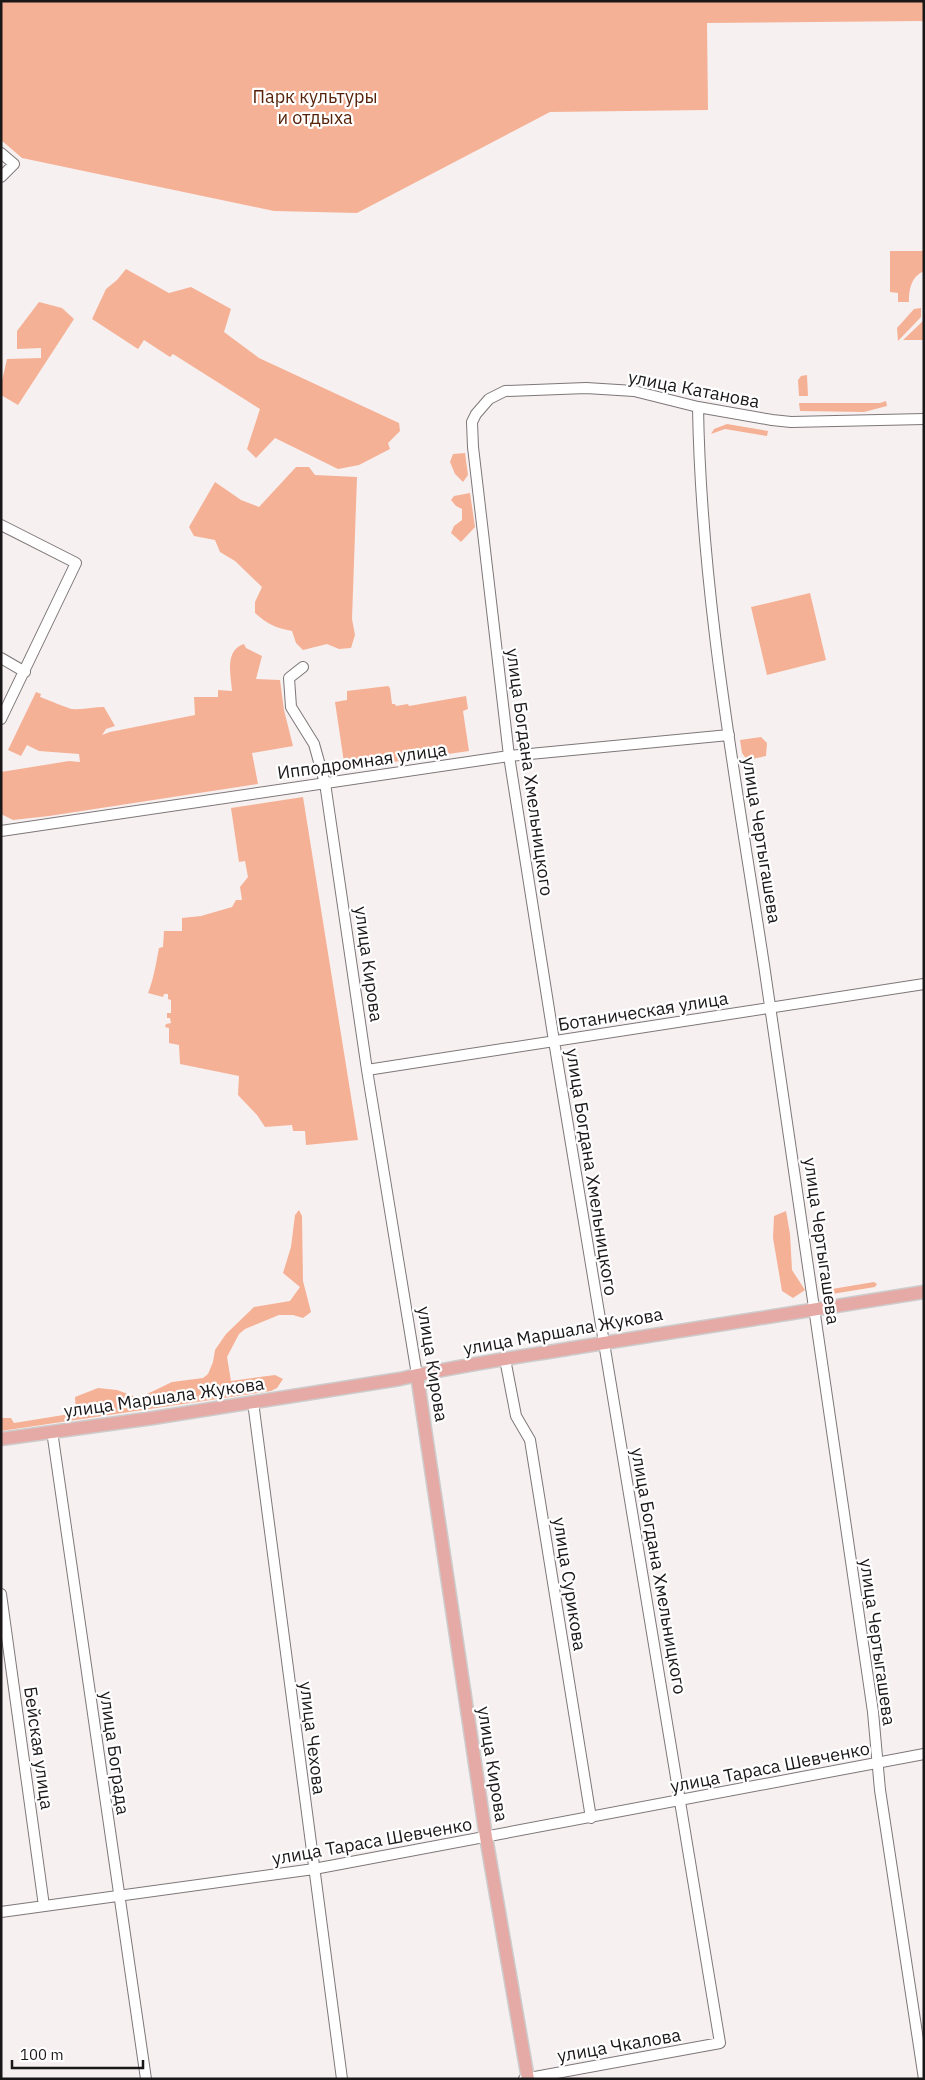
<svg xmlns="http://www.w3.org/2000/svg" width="925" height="2080" viewBox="0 0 925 2080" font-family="'IBM Plex Sans',sans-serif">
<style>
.green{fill:#f5b195}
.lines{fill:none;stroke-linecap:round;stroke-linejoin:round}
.minor-casing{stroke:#7e7778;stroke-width:12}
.major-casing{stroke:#cdcccc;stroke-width:15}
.minor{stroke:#fff;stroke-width:10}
.major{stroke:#e6aaa6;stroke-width:12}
.labels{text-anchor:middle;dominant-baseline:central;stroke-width:4.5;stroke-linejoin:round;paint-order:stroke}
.park-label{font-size:18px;fill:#562209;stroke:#fff}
.street-label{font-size:18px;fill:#1a1718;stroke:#fff}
</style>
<rect width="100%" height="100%" fill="#f7f0f1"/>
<path class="green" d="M1,1H924V21L707,23L708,110L550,112L357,213L274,211L22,158L1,140Z
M890,251H924V271C911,277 909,289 909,302H898V293L890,292Z
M126,269L169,293L191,287L231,309L224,332L259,358L399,423L400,431L388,443L390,449L359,465L338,469L275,438L256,458L247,449L260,409L173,354L170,357L144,340L138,349L92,319L106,289L117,280Z
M39,302L62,308L74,319L18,405L1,395V385L7,359L41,358V348L17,349V331Z
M921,308V317L898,341L897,328L914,309Z
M923,321L924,340H903Z
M807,375L808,396H799L798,380L801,376Z
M886,401L887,406L864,412L800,411L799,403H880Z
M727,424L768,431L767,436L725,429L711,434L714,429Z
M465,453L468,475L463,482L455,474L450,462L453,454Z
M296,467H309L315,475L357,477L352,619L355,635L351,648L339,649L327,644L303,650L296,643L292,631C276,628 267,624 255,613V602L262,587L235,561L220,552L215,540L194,536L189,527L215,482L241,500L259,507Z
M470,493L475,527L461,542L451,533L454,526L462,520V509L456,506L451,500L454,496Z
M810,593L826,660L767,675L751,607Z
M244,644L246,648L262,656L256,679L280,680L284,710L293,746L252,753L258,784L49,816L13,820L1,814V772L69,761L80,762L79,754L39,751L27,745L21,756L8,750L36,692L41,694L40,697C43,698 70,709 72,709C83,710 94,707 104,707L115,726L106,729L102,735L110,732L195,715L194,697H218V690L232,691C231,676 224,650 244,644Z
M388,686L390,688L392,704H395L396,706L408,704L409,706L466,696L468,709L463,711L469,751L345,769L335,702L347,700V691Z
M761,737L767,743L766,756L747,760L742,753L740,740Z
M303,797L358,1140L306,1145L305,1131H293L292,1125L265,1127L257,1115L238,1095L239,1076L180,1064L179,1045L169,1043V1028L165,1027L166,1024L171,1023L170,1018H167V1013H171V1000L168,999V994H164L163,997L148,993C154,978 156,963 159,948L163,947L164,931H182V918L201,916L232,907L236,900H242L240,887L248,877L245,861L239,862L231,808Z
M299,1210L302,1216L303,1281L311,1312L303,1318L293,1315H279L245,1329L239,1334L227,1357L231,1381L275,1375L283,1379L277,1388L271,1391L1,1431V1418H11L14,1423L76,1413L75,1397L98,1388L117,1390L136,1397L143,1396L172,1382L203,1378L208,1374L213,1362L215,1350L226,1334L254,1307L290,1301L300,1287L283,1273L291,1247L295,1215Z
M786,1211L790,1234L792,1270L805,1290L793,1298L782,1291L773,1238L774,1216Z
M874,1282L877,1284L875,1287L832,1294L828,1292L832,1289Z"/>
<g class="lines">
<g class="minor-casing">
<path id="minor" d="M1,153L14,164L1,177
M698,407C701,594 736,781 764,965C801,1214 837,1463 873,1712L880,1790L924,2079
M1,525L76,563L1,719
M1,658L25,672
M303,667L289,678L291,707L314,744L325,783L367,1070L417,1375
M1,831L509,756L729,735
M367,1070L924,984
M505,1359L516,1416L530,1440L591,1818
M253,1402L342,2079
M52,1431L146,2079
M1,1594L44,1906
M1,1912L314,1869L924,1754
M524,2079L720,2043L554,1041L509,756L473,447L472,422L476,414L489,399L505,391L586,388L634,391L698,407L772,420L791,422L924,419"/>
</g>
<g class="major-casing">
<path id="major" d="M417,1375L486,1837L528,2079
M1,1439L153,1418L400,1379C459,1365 519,1357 579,1347C694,1328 809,1311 924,1292"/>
</g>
<use href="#minor" class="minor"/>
<use href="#major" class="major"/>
</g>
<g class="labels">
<g class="park-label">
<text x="315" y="96">Парк культуры<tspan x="315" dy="21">и отдыха</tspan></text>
</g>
<g class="street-label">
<text transform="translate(694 389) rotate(11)">улица Катанова</text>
<text transform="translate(362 761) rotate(-8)">Ипподромная улица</text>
<text transform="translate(530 772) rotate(82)">улица Богдана Хмельницкого</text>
<text transform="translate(762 840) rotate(81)">улица Чертыгашева</text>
<text transform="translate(369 964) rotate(82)">улица Кирова</text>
<text transform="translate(643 1011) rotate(-9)">Ботаническая улица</text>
<text transform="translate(592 1172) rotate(81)">улица Богдана Хмельницкого</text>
<text transform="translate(822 1241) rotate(82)">улица Чертыгашева</text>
<text transform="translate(563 1331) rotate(-10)">улица Маршала Жукова</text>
<text transform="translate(433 1364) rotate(81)">улица Кирова</text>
<text transform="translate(164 1397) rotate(-8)">улица Маршала Жукова</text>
<text transform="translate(659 1571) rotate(80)">улица Богдана Хмельницкого</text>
<text transform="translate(570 1584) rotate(81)">улица Сурикова</text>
<text transform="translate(878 1642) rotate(82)">улица Чертыгашева</text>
<text transform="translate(313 1738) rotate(83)">улица Чехова</text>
<text transform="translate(39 1748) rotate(82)">Бейская улица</text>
<text transform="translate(115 1753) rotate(82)">улица Бограда</text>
<text transform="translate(493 1764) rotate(81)">улица Кирова</text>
<text transform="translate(770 1767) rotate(-11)">улица Тараса Шевченко</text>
<text transform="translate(372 1841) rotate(-10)">улица Тараса Шевченко</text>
<text transform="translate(619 2045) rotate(-10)">улица Чкалова</text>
</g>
</g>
<rect width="925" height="2080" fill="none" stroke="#1a1718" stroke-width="5"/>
<path d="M12 2060v8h131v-8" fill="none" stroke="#1a1718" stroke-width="2.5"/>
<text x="20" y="2060" font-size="15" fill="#1a1718" stroke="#ffffff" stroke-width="4" paint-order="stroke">100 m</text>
</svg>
